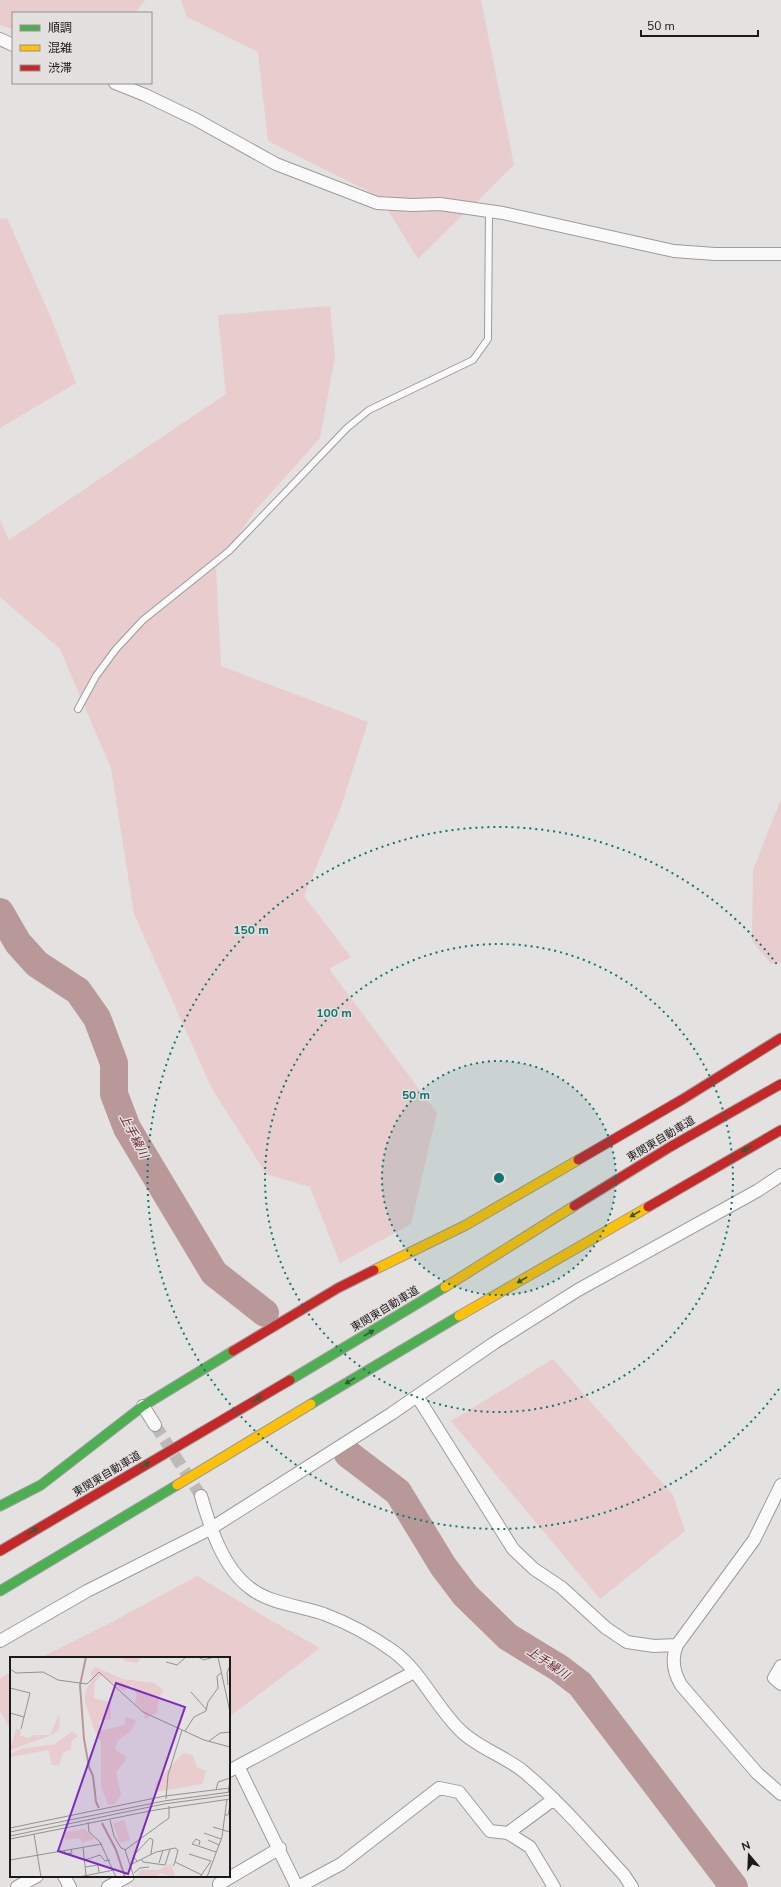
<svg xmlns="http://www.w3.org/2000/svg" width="781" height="1887" viewBox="0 0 781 1887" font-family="'Nunito Sans','Noto Sans JP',sans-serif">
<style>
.green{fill:#e9cccd}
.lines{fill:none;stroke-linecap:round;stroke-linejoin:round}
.river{stroke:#b99899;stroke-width:28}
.street-tunnel{stroke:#bcb9b9;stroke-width:12;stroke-dasharray:12 6;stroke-linecap:butt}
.lane-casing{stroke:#9c9b9b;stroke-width:8}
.street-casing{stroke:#9c9b9b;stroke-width:14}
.fast-casing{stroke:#9c9b9b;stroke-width:11}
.slow-casing{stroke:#9c9b9b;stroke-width:11}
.jam-casing{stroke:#9c9b9b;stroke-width:11}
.lane{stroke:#fbfafa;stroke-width:6}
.street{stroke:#fbfafa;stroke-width:12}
.fast{stroke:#4caf50;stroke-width:9}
.slow{stroke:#ffc107;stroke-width:9}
.jam{stroke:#c62828;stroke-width:9}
.oneway{fill:#315c32}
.ring{fill:none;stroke:#0f766e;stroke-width:2;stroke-dasharray:2 4}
.labels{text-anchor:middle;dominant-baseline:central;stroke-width:3;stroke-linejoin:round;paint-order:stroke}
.street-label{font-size:11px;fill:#1b1919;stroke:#e5e0e0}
.water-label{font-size:12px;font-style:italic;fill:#6c2d34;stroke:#e5e0e0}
.inset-river{fill:none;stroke:#b99899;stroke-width:2}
.inset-road{fill:none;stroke:#949191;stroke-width:1}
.view{fill:#7b2cbf;fill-opacity:0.15;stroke:#7b2cbf;stroke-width:2}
.inset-edge{fill:none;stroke:#1b1919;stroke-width:2}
.centre{fill:#0f766e;stroke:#e5e0e0;stroke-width:2}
.ring-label{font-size:12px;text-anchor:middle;font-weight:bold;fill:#0f766e;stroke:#e5e0e0;stroke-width:3;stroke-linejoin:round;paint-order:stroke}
</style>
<rect width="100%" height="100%" fill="#e4e1e1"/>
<path class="green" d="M0,0H145L135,13H13V29L0,25Z
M181,0H481L514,165L418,259L380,197L268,141L258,52L187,17Z
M7,218L51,318L76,383L0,428V219Z
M330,306L335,357L320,438L254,512L216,568L221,666L368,722L340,810L304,896L351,957L329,969L437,1113L411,1224L340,1263L310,1187L266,1174L211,1087L134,914L111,768L60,649L0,597V520L9,540L226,394L218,315Z
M781,799V962L771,964L752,941L753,870Z
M553,1359L673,1495L685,1531L600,1599L451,1421Z
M197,1576L267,1618L320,1648L229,1717V1658H40L112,1622Z
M11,1672V1730L0,1711V1678Z"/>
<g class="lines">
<path class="river" d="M0,912L18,943L37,964L78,991L97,1018L114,1063V1094L127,1128L214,1273L265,1313
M348,1454L398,1492L443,1566L465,1595L508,1637L559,1668L580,1684L734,1887"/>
<path class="street-tunnel" d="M155,1425L201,1496"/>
<g class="lane-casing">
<path id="lane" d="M78,709L96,676L116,649L143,620L229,551L347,428L369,410L473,360L488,339L489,211"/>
</g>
<g class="street-casing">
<path id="street" d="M0,39L13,45
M115,83L145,95L195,119L276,164L377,203L412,205L440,204L503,213L674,251L715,254H781
M417,1396L513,1549L534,1569L561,1587L606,1628L627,1642L654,1646L677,1645
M143,1406L155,1425
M781,1485L754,1540L677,1645C671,1659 674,1673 681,1685L757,1773L781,1794
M201,1496C210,1527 223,1568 250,1588C268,1603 301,1606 324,1614C348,1623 372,1636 393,1651C422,1672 436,1708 462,1732C479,1748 504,1756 523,1771C560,1802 591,1839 624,1875L632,1887
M0,1641L87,1591L210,1529L391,1414L494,1343L578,1290L757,1191L781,1175
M781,1666L774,1678L781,1684
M238,1766L297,1887
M229,1771L414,1672
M508,1833L530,1847L554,1887
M64,1876L70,1887
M219,1884L280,1848
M17,1887L37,1876
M108,1887L128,1876
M298,1887L341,1864L439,1788L459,1792L490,1831L508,1833L554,1799"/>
</g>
<g class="fast-casing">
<path id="fast" d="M290,1380L445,1287
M311,1404L459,1316
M0,1506L41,1485L143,1406L233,1351
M0,1591L177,1485"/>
</g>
<g class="slow-casing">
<path id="slow" d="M374,1270L466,1225L578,1160
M445,1287L574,1206
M459,1316L648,1207
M177,1485L311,1404"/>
</g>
<g class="jam-casing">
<path id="jam" d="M578,1160L683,1099L781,1038
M574,1206L670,1147L781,1084
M648,1207L781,1130
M233,1351L338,1288L374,1270
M0,1551L290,1380"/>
</g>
<use href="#lane" class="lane"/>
<use href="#street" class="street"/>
<use href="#fast" class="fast"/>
<use href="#slow" class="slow"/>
<use href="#jam" class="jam"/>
</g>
<defs><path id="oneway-solid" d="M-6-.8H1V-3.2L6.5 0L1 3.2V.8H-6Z"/></defs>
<g class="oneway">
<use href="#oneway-solid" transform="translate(747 1149) rotate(150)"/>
<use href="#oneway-solid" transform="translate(635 1214) rotate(150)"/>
<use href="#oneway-solid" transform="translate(522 1280) rotate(150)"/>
<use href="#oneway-solid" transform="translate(369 1333) rotate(-31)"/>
<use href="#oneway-solid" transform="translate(350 1381) rotate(149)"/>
<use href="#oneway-solid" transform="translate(257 1399) rotate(-31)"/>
<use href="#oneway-solid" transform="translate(145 1465) rotate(-31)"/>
<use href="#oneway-solid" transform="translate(33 1531) rotate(-31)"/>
</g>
<circle cx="499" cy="1178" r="117" fill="#0f766e" fill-opacity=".12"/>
<g class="ring">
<circle cx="499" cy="1178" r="117"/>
<circle cx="499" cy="1178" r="234"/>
<path d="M779 1389A351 351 0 1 1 779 967"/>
</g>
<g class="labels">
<g class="street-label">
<text transform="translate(661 1139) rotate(-31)">東関東自動車道</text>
<text transform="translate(385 1309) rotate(-31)">東関東自動車道</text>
<text transform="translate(107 1474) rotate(-31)">東関東自動車道</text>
</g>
<g class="water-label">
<text transform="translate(134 1136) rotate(63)">上手繰川</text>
<text transform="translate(548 1663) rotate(34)">上手繰川</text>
</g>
</g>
<g transform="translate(10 1657)">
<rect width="220" height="220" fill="#e4e1e1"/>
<path d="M111,0H129L130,2L128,6L115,4ZM85,10L113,22L144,26L154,34L149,40L147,56L135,62L134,55L125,46L127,38L122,28L113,34L92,18L85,25L84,41L100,45L101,62L89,64L90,74L114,68L116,60L126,63L121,74L108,83L105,92L117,101L106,115L111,138L105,147L98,148L91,129V85L84,72L75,45V35L83,21L80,16ZM49,57L50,67L48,74L39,79L0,93L6,72L11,73L10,79L19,81L23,78H40ZM63,74L68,79L61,84V92L53,96L49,108H42L38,93L0,100V97L11,92L45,87ZM173,96L183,98L187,110L196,114L192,127L145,135L146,126ZM114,163L120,183L110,186L103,166ZM75,172L84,182L72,186L70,181L55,183L53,175ZM160,207L165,217L163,220L150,216L147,220H126L130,213H149Z" fill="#e9cccd"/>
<path class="inset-river" d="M76,0L70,28L74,82L79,110L83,119L86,145L89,151M92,166L106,193L115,220"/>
<path class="inset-road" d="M188,0L194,3L204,0M208,0L220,55M156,5L167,8L176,0M0,12L6,16L33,15L48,23L77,27L89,15L133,55L194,83L220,90M218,28L217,16L220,8M0,31L20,36L11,72M181,35L196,52M0,56L14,60M175,74L184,60L196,54L198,45L208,31L207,19L211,16M199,84L210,76L220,75M206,133L208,125L220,121M218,136L220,123M156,142L158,118L172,73M215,158H218L220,148M100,163L104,179L111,191L116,193M78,165L79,175L90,185L106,220M203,170L220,175M0,171L155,139L220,131M0,175L154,144L220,135M194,176L211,182M24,177L31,220M0,179L154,147L220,138M0,182L145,153L220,142M198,183L209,188M189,188L190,184L186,182L182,187L206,195M73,190L76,218M54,193L55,197L62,196L61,192M179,197L201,204M131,202L133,205L155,208L160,192M0,203L92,187M75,203L90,198L95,204L100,203M127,204L123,199L140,181L143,183L141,197M149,206L153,193M120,208L146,195L165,191L168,193L165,205M163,209L165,205L192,218M75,210L88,208L89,216M124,216L130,211L139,210M69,220L104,213M124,220L115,193L159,161V149M190,220L201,204M197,220L212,180L217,142"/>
<path class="view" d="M106,26L175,50L118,217L48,194Z"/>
<rect width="220" height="220" class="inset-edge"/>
</g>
<circle cx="499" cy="1178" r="6" class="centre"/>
<g class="ring-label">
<text x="251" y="934">150 m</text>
<text x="334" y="1017">100 m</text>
<text x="416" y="1099">50 m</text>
</g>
<rect x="12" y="12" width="140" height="72" fill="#e5e0e0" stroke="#949090"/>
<rect x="20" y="25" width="20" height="6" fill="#4caf50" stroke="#949090"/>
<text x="48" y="32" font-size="12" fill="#1b1919">順調</text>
<rect x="20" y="45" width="20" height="6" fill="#ffc107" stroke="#949090"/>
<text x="48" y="52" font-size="12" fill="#1b1919">混雑</text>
<rect x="20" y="65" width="20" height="6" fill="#c62828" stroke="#949090"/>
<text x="48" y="72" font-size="12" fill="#1b1919">渋滞</text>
<g transform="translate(749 1855) rotate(341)" stroke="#e5e0e0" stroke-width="3" paint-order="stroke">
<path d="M0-3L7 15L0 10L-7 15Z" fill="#1b1919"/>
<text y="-6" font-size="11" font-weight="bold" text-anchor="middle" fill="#1b1919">N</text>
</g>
<path d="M641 30v6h117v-6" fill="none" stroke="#1b1919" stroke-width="2"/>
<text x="647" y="30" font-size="12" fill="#1b1919" stroke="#e5e0e0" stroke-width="3" paint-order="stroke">50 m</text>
</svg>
